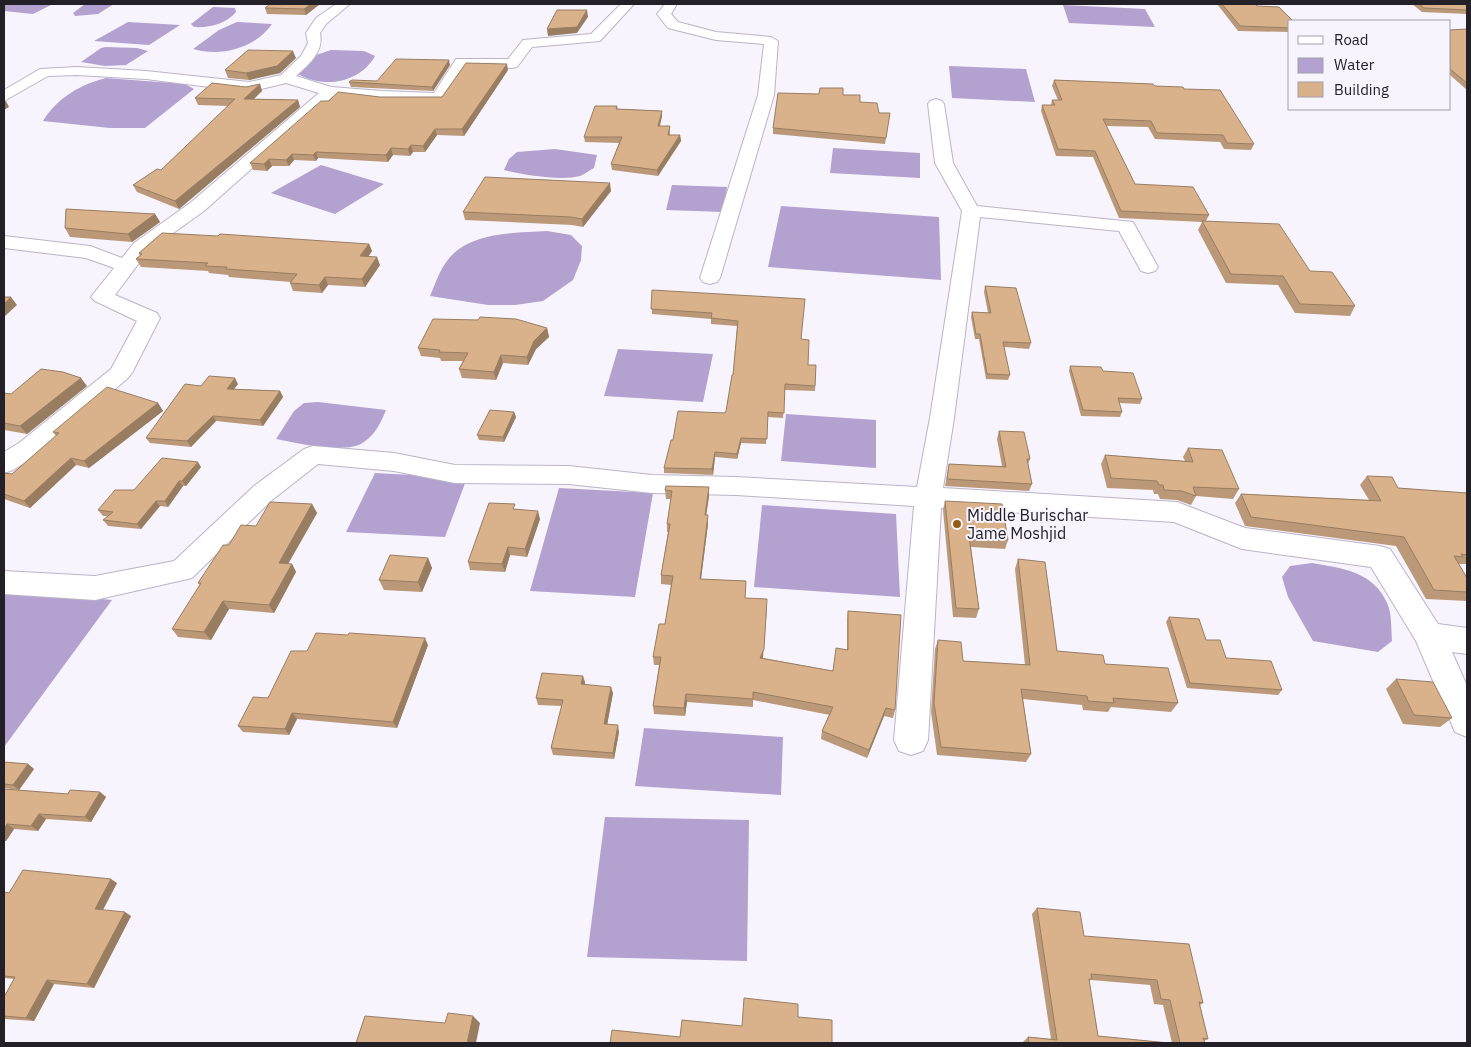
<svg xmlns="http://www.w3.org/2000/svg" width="1471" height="1047" viewBox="0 0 1471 1047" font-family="'IBM Plex Sans',sans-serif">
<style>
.water{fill:#b3a1d0}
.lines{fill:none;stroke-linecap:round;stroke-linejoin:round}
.minor-casing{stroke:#bbb3c8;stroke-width:2}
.minor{fill:#fff;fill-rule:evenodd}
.wall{fill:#bb9978}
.shaded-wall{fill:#987d61}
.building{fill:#d9b28b;stroke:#987d61}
.poi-dot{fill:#945d16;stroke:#f8f4fe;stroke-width:2}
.labels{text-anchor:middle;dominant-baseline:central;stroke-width:4;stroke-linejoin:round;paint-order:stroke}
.poi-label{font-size:16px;fill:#232028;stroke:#f8f4fe;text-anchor:start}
</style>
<rect width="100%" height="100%" fill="#f8f4fe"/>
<path class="water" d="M4,4H53L33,14L4,11Z
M85,4H114L98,14L75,16L73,13Z
M1063,5L1145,9L1155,27L1069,23Z
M213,7L235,8L236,12C226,24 209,28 194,27L191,24Z
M128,22L180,25L149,45L94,41Z
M237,22L272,24C254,49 221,57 193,49L219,30Z
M106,47L137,48L148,51L126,65L105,66L81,62L101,48Z
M331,50L364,51L375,56C360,83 324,89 298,74L316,55Z
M949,66L1026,69L1035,102L952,98Z
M106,78L185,84L194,89L145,128H110L43,121C57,98 81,84 106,78Z
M833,148L920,153V178L830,173Z
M555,149L597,155L594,168C590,170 585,174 580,176C562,181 523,175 504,170L509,159L517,152Z
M321,165L384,184L335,214L271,193Z
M672,185L727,187L723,212L666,210Z
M781,206L939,217L941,280L768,267Z
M547,231L571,235L582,246L581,260L573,280L543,301L515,305H488L430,296C435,285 439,271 447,261C468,232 514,233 547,231Z
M618,349L713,354L703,402L604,396Z
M318,402L386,410C381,422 376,434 364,442C347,455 297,443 276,439L294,411L304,403Z
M786,414L876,420V468L781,461Z
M375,473L467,478L445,537L346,532Z
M559,488L653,493L635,597L530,591Z
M762,505L896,514L900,597L754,587Z
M1312,563C1342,568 1374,572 1387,603C1392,613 1391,630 1392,641L1378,652L1313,641L1288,597L1282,577L1290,566Z
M4,589L112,600L4,747Z
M644,728L783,737L781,795L635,786Z
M605,817L749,820L747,961L587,957Z"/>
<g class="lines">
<g class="minor-casing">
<path id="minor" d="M336,4H350L326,24L320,33C324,52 309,64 296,76L331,87L382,91L434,93L456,59H508L523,40L591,34L621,4H634L600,41L532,47L517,67L512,68L466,67L444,101H382L333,96L204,211L148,251L115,295L157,313L160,318L132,373L128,378L37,455L13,470L4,473V452L19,443L111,369L137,321L95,301L91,297L114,268L86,258L4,248V236L90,246L122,258L134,243L190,203L319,93L286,83L249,92L146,79L77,75L48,76L4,101V90L40,69L77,67L146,71L249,82L281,75L301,56L308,43L306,33L316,18Z
M665,4H677L671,14L678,22L716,32L771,37L778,41L774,95L720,278L717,282L710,284L703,282L700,278L758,95L764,44L716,40L668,28L657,14Z
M936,99L942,101L944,104L953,163L977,206L1133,222L1158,267L1155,271L1148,273L1141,271L1119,231L980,217L954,418L943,488L1177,502L1245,528L1380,546L1390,549L1438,624L1467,628V654L1452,652L1467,686V737L1455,732L1416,641L1371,567L1242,549L1174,522L941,508L928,740L923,751L911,755L899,751L894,740L914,506L736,495L652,493L569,484L455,483L394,471L318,464L272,500L192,578L95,600L4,594V571L95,576L174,561L254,486L304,449L313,446L394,453L455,465L569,466L652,475L736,477L917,487L930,418L962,211L935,163L928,104L930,101Z"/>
</g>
<use href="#minor" class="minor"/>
</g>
<path class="wall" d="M320,4L306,15L267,14L265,8Z
M1217,4H1255L1257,6L1290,21V32L1238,31Z
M1412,4H1467V14L1422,12Z
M1467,29V90L1450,75V30Z
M296,58L280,73L249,80L228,78L225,70Z
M450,65L433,91L351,87L349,82L377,81Z
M508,70L464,136L437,135L425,152H413L410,156L393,155L388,162L318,158L316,161L294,160L289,166H272L267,171L253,170L250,163L329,101L380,97H442Z
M1054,80L1155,86L1184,89L1254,144L1251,150L1224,149L1220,142L1155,139L1148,127L1106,126L1135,184L1209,215L1206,221L1310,271L1355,306L1350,316L1295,313L1278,285L1226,283L1198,230L1202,222L1119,218L1093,157L1056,156L1041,111L1042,105H1051L1052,100H1058L1052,86Z
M260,84L262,91L253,99L298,100L300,107L179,209L137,192L133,185L161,170L228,106L198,105L195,98Z
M819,94L843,95L860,102L879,113H890L885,144L773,134V128Z
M617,106L618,109L662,111V116L660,126H670V135H680L681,141L658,176L612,170L611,164L619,143L585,142L584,137Z
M611,191L583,227L572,225L465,220L463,212Z
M155,214L160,222L132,242L70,237L65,228Z
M369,244L372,251L368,257L380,265L365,287L328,285L322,293L293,291L290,283L291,282L229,277L228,275L209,273L208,271L141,267L136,259L140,256L139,253Z
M985,286L1031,343L1029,349L1004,347L1010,375L1008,380L986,379L979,339H975L971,317L972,312L988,313L984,292Z
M652,290L801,339L808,365H816L815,391L785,390L783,418L767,417L766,444L741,443L737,459L715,457L713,475L664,473V468L673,440L725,413L726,411L733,375L737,326L711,324V319L652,314Z
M547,328L549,337L536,349L528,365L503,363L496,380L462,378L459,369L463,361H441L440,358L421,356L418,348Z
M1070,366L1103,371L1142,399L1140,404L1119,403L1122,412L1120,417L1081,416L1069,371Z
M238,384L234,389L280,391L283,397L263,426L216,421L191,447L150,443L146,438L201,386Z
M87,386L27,434L4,430V393L11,394Z
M158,403L163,411L89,468L76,465L30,508L4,499V473L12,474L56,436L53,432Z
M514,412L516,417L504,442L479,440L477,435Z
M999,431L1030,459L1028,464L1032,484L1029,491L945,486L949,464L1002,466L997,439Z
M1188,448L1239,489L1233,499L1196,496L1191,505L1177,500L1160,499L1158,494H1154L1153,490L1107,488L1101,464L1105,455L1185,461L1183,457Z
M201,467L186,486H183L168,507L160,506L141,529L108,526L103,520L108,516H103L98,510L134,490Z
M1367,476L1398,488L1467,493V564H1459L1467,578V601L1426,599L1396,546L1245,526L1235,503L1241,494L1369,500L1360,485Z
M709,487V496L706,515L708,524L701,579L746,581L745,598L763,658L832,671L847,650V619L848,611L895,710L893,718L884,716L867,758L821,739L822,731L830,715L753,700V707L687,702L685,716L654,714L653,706L659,665H654L653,657L665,624L671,585L661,584V575L668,532H667V524L671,499H666L665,490Z
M945,501L1008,540L1005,549L971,547L979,609L976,618L953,617L943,510Z
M312,504L317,513L288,564H292L296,572L274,613L229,609L211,640L178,637L172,629L200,585L198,583L229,545L256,526Z
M517,509L540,519L527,557L510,555L505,572L470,570L468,562Z
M428,558L432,568L422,592L384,590L379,580Z
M1018,559L1057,651L1105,664L1178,703L1171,712L1111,707L1108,712L1083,710L1082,705L1023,699L1031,754L1026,762L937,755L931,712L935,649L938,640L963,661L1025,665L1015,569Z
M1169,617L1206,640L1226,658L1282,690L1278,695L1187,688L1166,622Z
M428,645L397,728L297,719L289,735L243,732L238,726L268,698L307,651Z
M1396,679L1452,718L1440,727L1403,724L1386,689Z
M585,682V685L613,693L607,725L619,732L614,759L553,755L551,748L562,706L538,705L536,698Z
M4,762L28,764L34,769L19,790L4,788Z
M4,789L68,794L100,792L106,797L91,822L46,819L38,831L14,829L6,841H4Z
M117,883L103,910L131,916L94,988L54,984L34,1021L4,1019V997L14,979L4,978V892L9,893Z
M1037,908L1084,936L1203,1003L1200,1005L1208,1039L1204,1041L1205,1043H1172L1163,1005L1154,1004L1150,985L1091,980L1089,981L1098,1036L1169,1043H1024L1023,1042L1028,1037L1051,1039L1032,914Z"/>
<path class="shaded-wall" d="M311,4H320L306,15L304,9Z
M587,10L588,17L577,33L548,36L547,29Z
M293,51L296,58L280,73L249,80L246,73Z
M449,60L450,65L433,91L432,87Z
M507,64L508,70L464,136L462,129Z
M260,84L262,91L247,106L244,99Z
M298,100L300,107L179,209L175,201Z
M6,101L9,107L4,110V102Z
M662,111V116L658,132V126Z
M435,129L437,135L425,152L423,146Z
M680,135L681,141L658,176L657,170Z
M411,145L413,152L410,156L408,149Z
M391,148L393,155L388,162L386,155Z
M316,152L318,158L316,161L313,155Z
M292,154L294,160L289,166L286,160Z
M269,159L272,166L267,171L264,164Z
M610,183L611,191L583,227L582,219Z
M155,214L160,222L132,242L128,234Z
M369,244L372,251L363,264L360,256Z
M377,257L380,265L365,287L362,279Z
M325,277L328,285L322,293L319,285Z
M11,297L17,305L4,317V304Z
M547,328L549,337L536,349L528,365L527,357L534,341Z
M501,355L503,363L496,380L494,372Z
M81,378L87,386L27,434L20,426Z
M235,378L238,384L230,394L227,389Z
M280,391L283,397L263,426L260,420Z
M158,403L163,411L89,468L84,461Z
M514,412L516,417L504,442L503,437Z
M213,416L216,421L191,447L187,441Z
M741,438V443L737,459V454Z
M715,452V457L713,475L712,469Z
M71,458L76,465L30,508L24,501Z
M198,462L201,467L186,486L182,481Z
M179,481L183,486L168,507L165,501Z
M709,487V496L705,524V515Z
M156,501L160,506L141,529L137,524Z
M312,504L317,513L284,571L279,563Z
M538,511L540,519L527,557L525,549Z
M708,515V524L700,587V579Z
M508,547L510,555L505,572L502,564Z
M428,558L432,568L422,592L418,582Z
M292,564L296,572L274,613L269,605Z
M223,601L229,609L211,640L204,632Z
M767,608L763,657L760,666V658Z
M425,638L428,645L397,728L393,722Z
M583,676L585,682L583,691L581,684Z
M611,687L613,693L606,731L604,724Z
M686,694L687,702L685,716L684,708Z
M886,708L884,716L867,758L869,750Z
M292,713L297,719L289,735L285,729Z
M618,725L619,732L614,759L613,753Z
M28,764L34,769L19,790L13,785Z
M100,792L106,797L91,822L85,817Z
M39,814L46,819L38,831L31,826Z
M7,824L14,829L6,841L4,839V829Z
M111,879L117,883L101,913L95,909Z
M125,912L131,916L94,988L87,984Z
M47,980L54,984L34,1021L26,1018Z
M473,1016L480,1023L476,1043H467Z"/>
<path class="building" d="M270,4H311L304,9L265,8Z
M1222,4H1255L1257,6L1279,7L1293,21H1290V28L1240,26Z
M1419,4H1467V10L1424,8Z
M557,10H587L577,27L547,29Z
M1467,29V83L1450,69V30Z
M248,50L293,51L277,66L246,73L225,70Z
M396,59L449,60L432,87L349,82L352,80L377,81Z
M466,63L507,64L462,129H435L423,146L411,145L408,149L391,148L386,155L316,152L313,155L292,154L286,160L269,159L264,164L250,163L321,101H329L338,92L380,97H442Z
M1054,80L1153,84L1155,86L1183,87L1184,89L1220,90L1254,144L1227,143L1223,135L1157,133L1151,121L1103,119L1135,184L1193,187L1209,215L1121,211L1095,151L1058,149L1042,105H1055L1052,100H1062Z
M212,83L246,87L260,84L244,99L298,100L175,201L133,185L157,169L161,170L235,99L195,98Z
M820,88H843V95H860V102L877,103L879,113H890L886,138L773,128L778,93L819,94Z
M595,106H617L616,109L662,111L658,126H670L668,135H680L657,170L611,164L622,137H584Z
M485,177L610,183L582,219L571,217L463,212Z
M66,209L155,214L128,234L65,228Z
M1202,221L1279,224L1310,271L1332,272L1355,306L1300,304L1283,276L1231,274Z
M162,233L218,236L220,234L369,244L360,256L377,257L362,279L325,277L319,285L290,283L297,274L226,269L227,267L205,266L208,263L136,259L142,254L139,253Z
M985,286L1016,288L1031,343L1003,342L1010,375L987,374L980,334H976L972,312L991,313Z
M652,290L805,299L801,339L809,340L808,365H816L815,386L785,384L784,413L768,412L767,439L741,438L737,454L715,452L712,469L664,468L671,440H673L678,411L725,413L726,411L732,375H733L738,321L711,318L712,313L651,309Z
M4,297H11L4,304Z
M480,317L516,319L547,328L534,341L527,357L501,355L494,372L459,369L468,353L439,352L440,350L418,348L433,319L478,320Z
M1070,366L1101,367L1103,371L1133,373L1142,399L1118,398L1122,412L1083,410Z
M41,369L63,372L81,378L20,426L4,423V393L11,394Z
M209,376L235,378L227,389L280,391L260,420L213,416L187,441L146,438L185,384L201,386Z
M107,387L158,403L84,461L71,458L24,501L4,494V473L12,474L59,433L53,432Z
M490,410L514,412L503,437L477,435Z
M999,431L1024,432L1030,459H1027L1032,484L947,479L949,464L1006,467Z
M1188,448L1222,450L1239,489L1193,487L1196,496L1182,491L1164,490L1163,485H1159L1157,481L1111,478L1105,455L1193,462Z
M162,458L198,462L182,481H179L165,501H156L137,524L103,520L113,512L98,510L115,490H134Z
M1367,476L1392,477L1398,488L1467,493V555L1461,554L1463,557L1454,556L1467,578V592L1434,590L1404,537L1251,517L1241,494L1381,501Z
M666,486L709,487L705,515H708L700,579L746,581L745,598L767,599L764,649L760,658L833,671L836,648L848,650V611L901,615L895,710L886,708L869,750L822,731L833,707L753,692V699L686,694L684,708L653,706L661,657H653L659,624H665L673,576L661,575L670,524H667L672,491L665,490Z
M945,501L1002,504L1008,540L969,537L979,609L956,608Z
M270,502L312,504L279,563L292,564L269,605L223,601L204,632L172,629L201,583H198L223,545H229L241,525L256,526Z
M489,503L515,504L513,509L538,511L525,549L508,547L502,564L468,562Z
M390,555L428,558L418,582L379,580Z
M1018,559L1045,562L1057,651L1103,655L1105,664L1168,668L1178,703L1113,698L1114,703L1088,701L1087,696L1021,689L1031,754L941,747L934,703L938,640L961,642L963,661L1030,665Z
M1169,617L1199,619L1206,640H1220L1226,658L1271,661L1282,690L1190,683Z
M316,633L348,635L349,633L425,638L393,722L292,713L285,729L238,726L253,697L268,698L291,651H307Z
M542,673L583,676L581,684L611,687L604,724L618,725L613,753L551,748L563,700L536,698Z
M1396,679L1433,682L1452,718L1414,715Z
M4,762L28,764L13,785L4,784Z
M4,789L68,794L70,790L100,792L85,817L39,814L31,826L7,824L4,829Z
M23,870L111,879L95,909L125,912L87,984L47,980L26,1018L4,1016V997L15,977L4,976V892L9,893Z
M1037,908L1080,912L1084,936L1189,944L1203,1003L1199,1002L1208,1039L1203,1038L1205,1043H1180L1170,1000L1161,999L1157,980L1091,974L1092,979H1089L1098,1036L1169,1043H1029L1028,1037L1057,1040Z
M744,998L798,1004V1017L832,1020V1043H610L612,1030L680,1037L682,1020L742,1026Z
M448,1013L473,1016L467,1043H356L365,1016L445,1023Z"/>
<circle class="poi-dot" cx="957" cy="524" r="5"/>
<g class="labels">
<g class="poi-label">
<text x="967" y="515">Middle Burischar<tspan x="967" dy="18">Jame Moshjid</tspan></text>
</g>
</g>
<rect width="1471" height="1047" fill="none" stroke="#232028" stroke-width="10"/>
<rect x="1288" y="20" width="162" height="90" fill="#f8f4fe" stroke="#a39fa8"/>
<rect x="1298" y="36" width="25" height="8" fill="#ffffff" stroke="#a39fa8"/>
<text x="1334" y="45" font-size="15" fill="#232028">Road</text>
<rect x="1298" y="58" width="25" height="15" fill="#b3a1d0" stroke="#a39fa8"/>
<text x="1334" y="70" font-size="15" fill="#232028">Water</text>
<rect x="1298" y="82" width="25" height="15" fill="#d9b28b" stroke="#a39fa8"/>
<text x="1334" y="95" font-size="15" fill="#232028">Building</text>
</svg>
